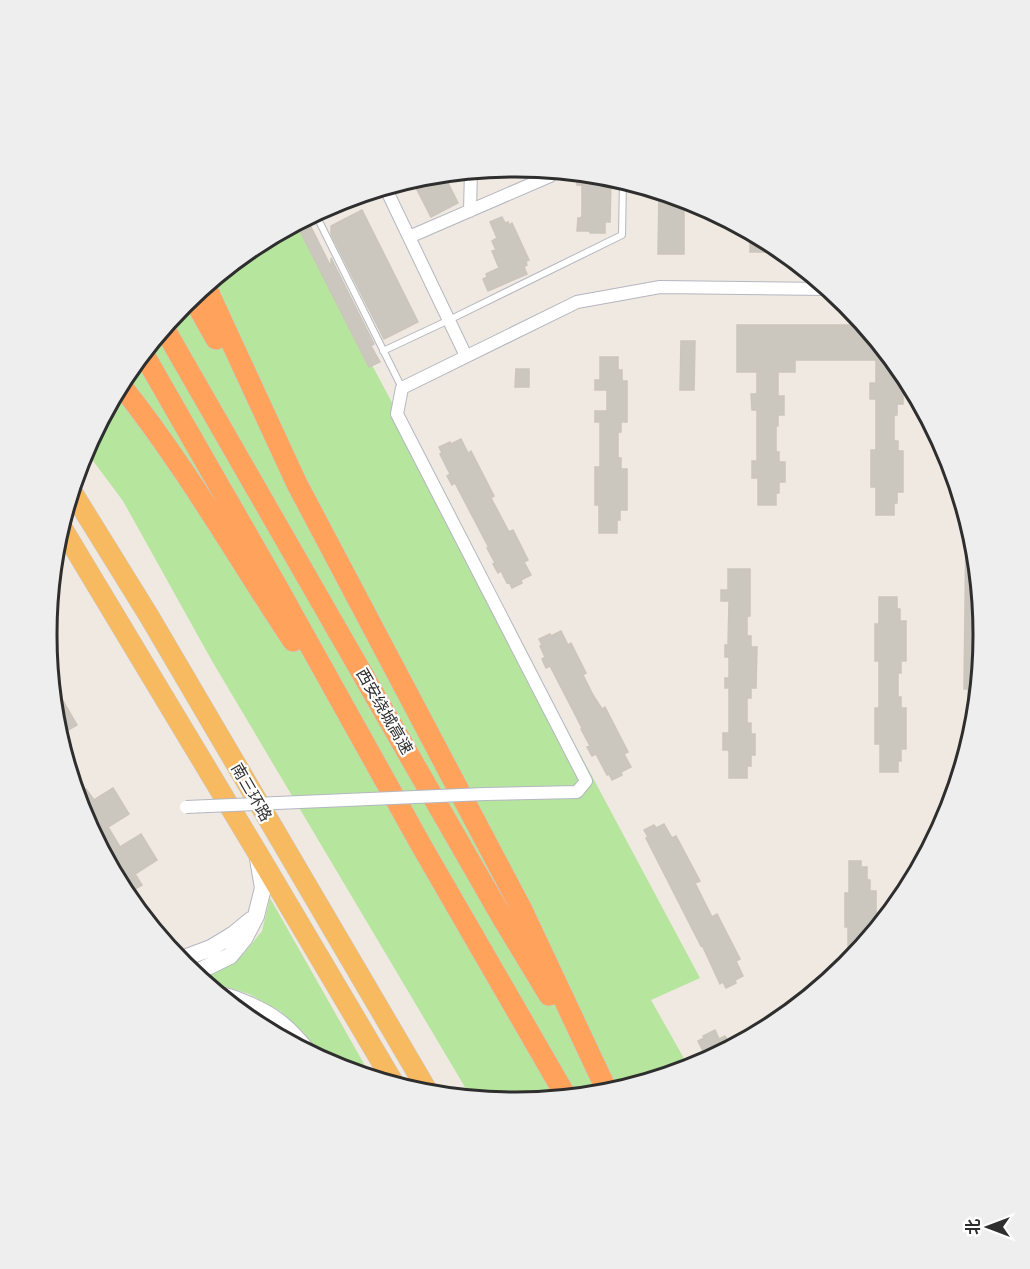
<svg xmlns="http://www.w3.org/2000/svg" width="1030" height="1269" viewBox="0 0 1030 1269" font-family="Inter,'Noto Sans SC',sans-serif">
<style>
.green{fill:#b6e59e}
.building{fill:#cbc7bf;stroke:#cbc5ba;stroke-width:1.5}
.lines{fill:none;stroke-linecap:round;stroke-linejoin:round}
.service-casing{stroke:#b4b7c1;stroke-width:8}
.minor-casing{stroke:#b4b7c1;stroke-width:14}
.secondary-casing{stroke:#b4b7c1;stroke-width:18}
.trunk-casing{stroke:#c9c9c9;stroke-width:21}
.motorway-casing{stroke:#c9c9c9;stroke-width:22}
.service{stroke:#fff;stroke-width:6}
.minor{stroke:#fff;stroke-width:12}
.secondary{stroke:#fff;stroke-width:16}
.trunk{stroke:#f8ba60;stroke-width:20}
.motorway{stroke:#ffa35c;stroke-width:21}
.minor-bridge-casing{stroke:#b4b7c1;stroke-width:14;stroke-linecap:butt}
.minor-bridge{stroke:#fff;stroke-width:12}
.labels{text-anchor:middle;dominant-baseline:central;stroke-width:4.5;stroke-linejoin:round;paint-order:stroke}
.street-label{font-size:16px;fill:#2e2e2e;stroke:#fff}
.rim{fill:none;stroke:#2e2e2e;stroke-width:3}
</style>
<rect width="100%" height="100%" fill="#efe9e1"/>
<path class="green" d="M296,223L700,978L651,1000L690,1069L606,1094L515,1103L472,1099L212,661L123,501L85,450L126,374L184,303L255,245Z
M270,898L372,1078L335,1067L326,1062L304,1033L280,1011L249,994L220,985L206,984L200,979L217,972L242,956L262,931Z"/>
<path class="building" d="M577,172L606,175V179H609V182H611L610,222H605V233H590V231H577L578,218H581L582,215V185H577Z
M443,173L458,203L431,217L412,180L424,175Z
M659,191L684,199V254H658Z
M362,210L418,322L384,339L331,234V226Z
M306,217L331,267V258L374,344L371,346L380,362L369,367L296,223Z
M502,217L505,223L508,222L509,225L512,223L529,260L526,261L527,265L524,267L527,274L488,291L483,279L487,277L486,274L499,268L492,251L496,250L492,241L497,238L490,222Z
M750,231L776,245L783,252H750Z
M737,325H864L897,365V385H903V404H897V415H894V441H898V451H903V492H897V503H894V515H876V487H871V450H876V399H870V383H876V360H795V372H778V396H784V415H778V426H776V452H779V462H785V482H779V493H776V505H758V478H752V461H757V410H752L751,394H757V372H737Z
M681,341H695L694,390H680Z
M600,357H618V370H622V381H627V422H621V432H618V458H621V469H627V510H620V520H617V533H599V505H595V467H600V422H595V411H607V390H595V380H600Z
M516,369H529V387H515Z
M461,439L468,453L471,451L494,496L491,498L509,532L513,530L528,560L524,562L531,575L521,580L522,583L512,588L509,582L507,583L501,571L498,573L493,564L495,563L487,548H489L455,483L452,485L447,476L450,474L440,454L442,453L439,447L450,442L451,444Z
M966,527H970L975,543L984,634L976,713H968V689H964Z
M728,569H750V616H747V636H751V647H757L756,688H751V698H747V723H751V734H755V755H751V766H747V778H729V750H723V733H729V688H725V678H729V657H725V645H728L729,601H721V590H728Z
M879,597H897V609H900V621H906V661H901V673H898V697H901V708H906V749H901V761H898V772H880V744H875V708H879V661H875V624H879Z
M561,631L568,645L571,643L586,673L583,675L593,695L602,709L605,707L628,752L624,754L631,767L621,772L622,775L612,780L609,774L607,775L596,754L592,756L587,747L590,746L581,729L582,728L550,666L546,668L542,659L545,657L540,646L542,645L539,639L550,634L551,636Z
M62,699L77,725L58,736L55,726L53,704Z
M113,788L129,814L108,827L120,847L141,834L157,860L135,874L142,885L127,894L123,891L82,813L76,795L86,789L94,800Z
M664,824L672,838L676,836L700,881L695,883L712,917L717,914L740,959L736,961L743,976L735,980L736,983L726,988L723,982L720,984L702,945L701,946L646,838L648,837L644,830L654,825L656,828Z
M849,861H861V867H867V880H870V891H876V930L856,954H848V927H845V893H849Z
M715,1030L719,1039L725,1036L730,1045L717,1051L719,1054L710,1059L706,1052L704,1053L698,1041L704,1038L703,1036Z"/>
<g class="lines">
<g class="service-casing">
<path id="service" d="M315,213L402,388
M383,351L449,320L622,235L623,180"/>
</g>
<g class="minor-casing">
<path id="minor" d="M385,187L466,356
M470,211L471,170
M409,237L550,176L551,169
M485,794L577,792L586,781L397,414L402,388L577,302L660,287L829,289"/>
</g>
<g class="secondary-casing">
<path id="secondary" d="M179,960L211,948L234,934L251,920
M193,974L230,956L244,939L256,916L263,888L258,859
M219,995C227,996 235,999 242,1002C274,1014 289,1028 310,1054
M251,1021L265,1027L275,1035"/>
</g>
<g class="trunk-casing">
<path id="trunk" d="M71,490L149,616L430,1095
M61,526L257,852L395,1085"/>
</g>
<g class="motorway-casing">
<path id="motorway" d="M205,285L297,484L522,910L608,1093
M192,296L216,339
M164,328L503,919L549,995
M143,353L275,583L421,845L567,1098
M120,384C185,465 236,555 293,641"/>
</g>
<use href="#service" class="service"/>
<use href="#minor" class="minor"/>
<use href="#secondary" class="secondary"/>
<use href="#trunk" class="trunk"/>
<use href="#motorway" class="motorway"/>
<g class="minor-bridge-casing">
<path id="minor-bridge" d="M186,807L485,794"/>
</g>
<use href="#minor-bridge" class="minor-bridge"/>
</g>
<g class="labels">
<g class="street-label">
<text transform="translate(385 711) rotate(60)">西安绕城高速</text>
<text transform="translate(252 792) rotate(60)">南三环路</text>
</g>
</g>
<path d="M0 0H1030V1269H0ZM514 177H516A457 457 0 0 1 973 634V635A457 457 0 0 1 516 1092H514A457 457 0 0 1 57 635V634A457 457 0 0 1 514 177Z" fill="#eee" fill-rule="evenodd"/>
<path class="rim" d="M514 177H516A457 457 0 0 1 973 634V635A457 457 0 0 1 516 1092H514A457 457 0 0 1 57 635V634A457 457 0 0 1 514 177Z"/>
<g transform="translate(988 1227) rotate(270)" stroke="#ffffff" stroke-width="4.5" paint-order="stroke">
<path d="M0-4.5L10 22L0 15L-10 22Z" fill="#2e2e2e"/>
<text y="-9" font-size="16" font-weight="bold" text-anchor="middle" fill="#2e2e2e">北</text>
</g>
</svg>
